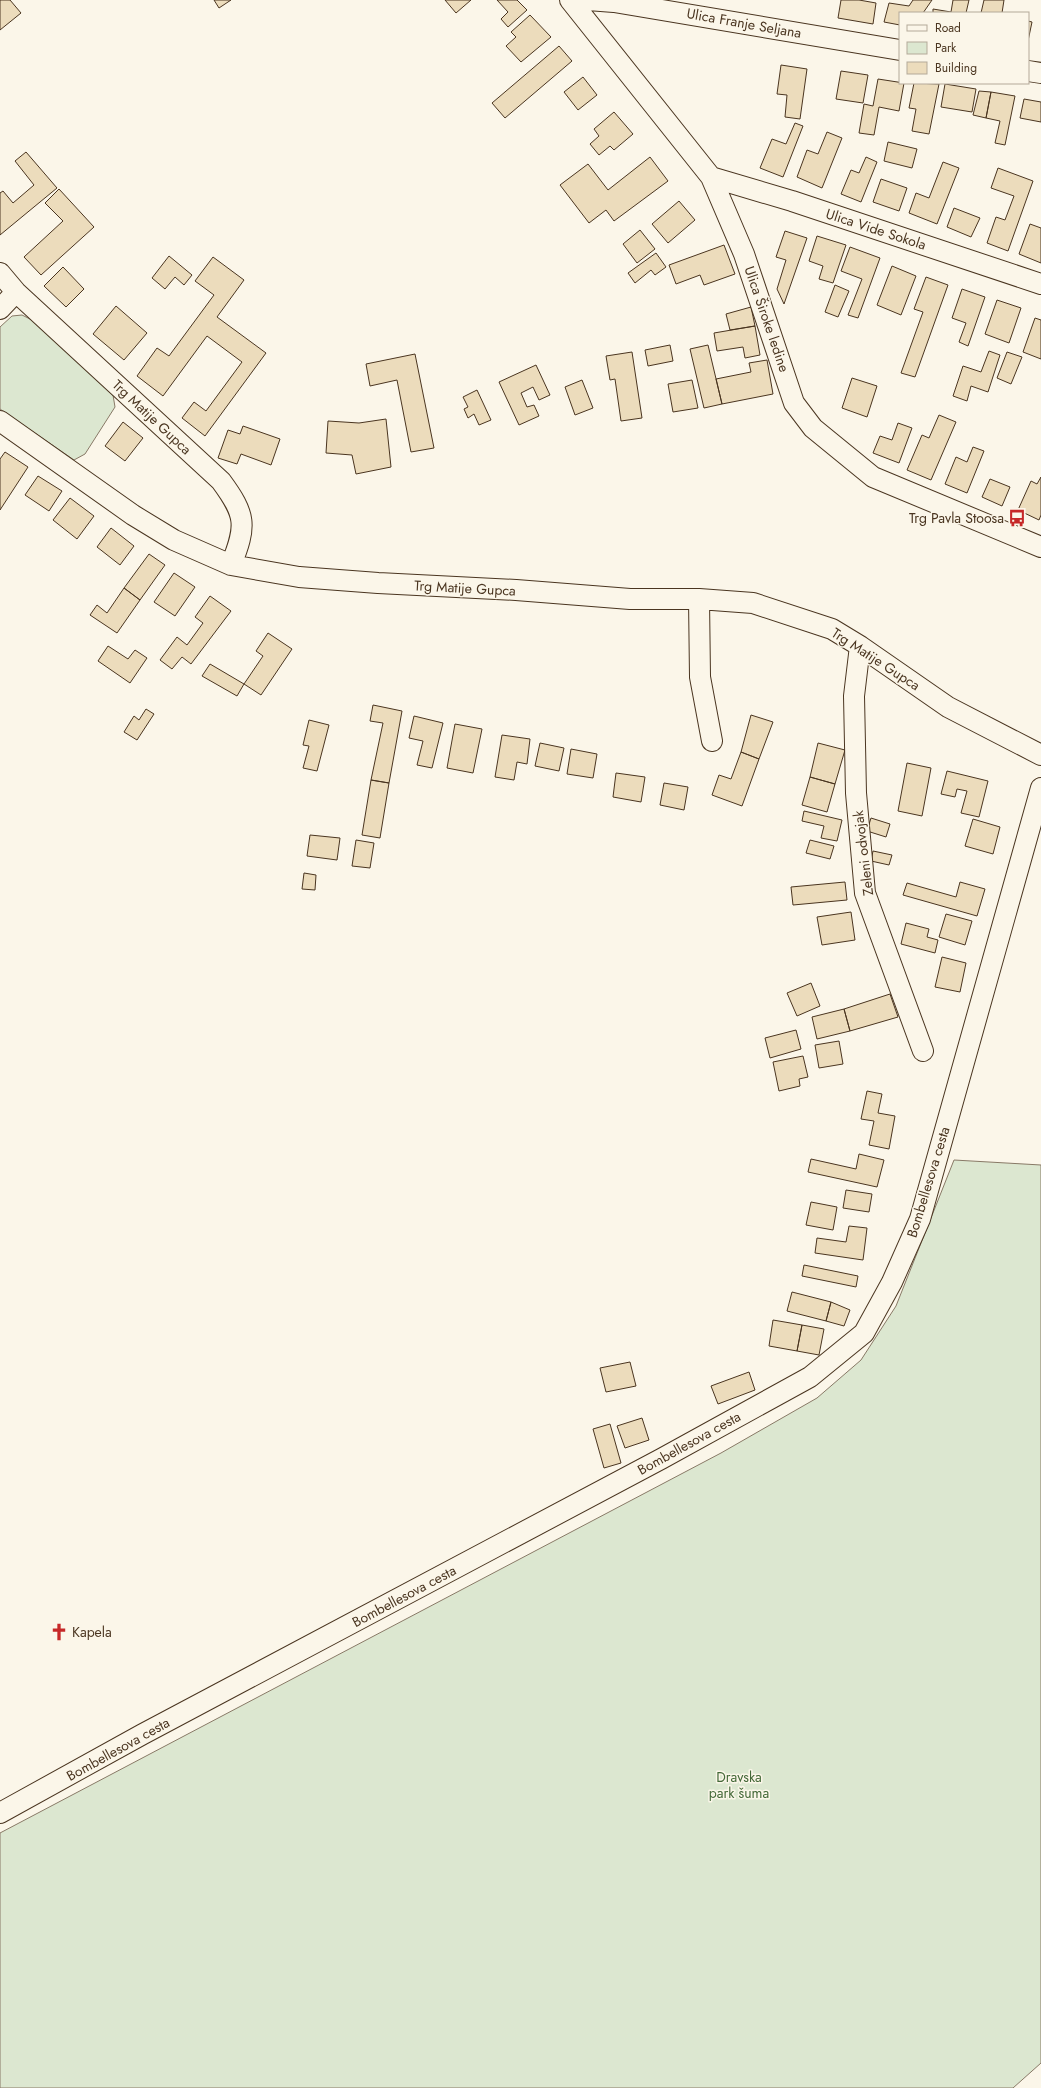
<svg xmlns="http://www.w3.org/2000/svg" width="1041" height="2088" viewBox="0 0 1041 2088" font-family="Jost,sans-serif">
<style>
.green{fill:#dce7d0;stroke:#887966}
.building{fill:#ecdcbc;stroke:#4a3520}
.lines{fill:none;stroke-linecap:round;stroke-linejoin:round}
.minor-casing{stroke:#4a3520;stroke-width:22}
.minor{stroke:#fbf6e9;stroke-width:20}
.labels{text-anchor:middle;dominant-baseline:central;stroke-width:3;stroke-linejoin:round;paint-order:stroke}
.street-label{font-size:14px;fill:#4a3520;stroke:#fbf6e9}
.poi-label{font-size:14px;fill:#4a3520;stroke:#fbf6e9;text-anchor:end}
.park-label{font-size:14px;fill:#436837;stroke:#fbf6e9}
</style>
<rect width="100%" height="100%" fill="#fbf6e9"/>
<path class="green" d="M22,315L32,320L113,395L115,407L85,454L74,460L0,409V327L12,316Z
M954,1160L1041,1165V2063L1013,2088H0V1833L721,1453L817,1398L861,1360L896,1306Z"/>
<path class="building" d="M0,0H10L21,13L0,30Z
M214,0H231L219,8Z
M445,0H471L456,13Z
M497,0H517L527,10L508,27L501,19L508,12Z
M841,0H859L876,3L873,24L838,18Z
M913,0H932L923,13H900V25L884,22L889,3L909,6Z
M953,0H969L966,13H933V9L951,12Z
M984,0H1004L1002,13H981Z
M530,15L551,37L521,62L506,46L516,37L511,32Z
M1028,21L1032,22L1028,41Z
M559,46L572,61L505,118L492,103Z
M781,65L807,69L800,119L785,117L787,95L777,94Z
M841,71L868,75L863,103L836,99Z
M583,77L597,95L578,110L564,92Z
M878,79L904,83L899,111L879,107L874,135L859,133L864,104L873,106Z
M914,83L939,84L929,134L912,131L916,109L909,108Z
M945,84L976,89L972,112L941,107Z
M979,91L991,92L986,118L973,115Z
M991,92L1015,96L1005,145L995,143L1000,121L986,118Z
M1024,99L1041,102V122L1020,118Z
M614,112L633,134L614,150L610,146L599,155L590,144L599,136L594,129Z
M795,123L803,126L783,177L760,168L772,139L786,144Z
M827,132L842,138L822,188L797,177L807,150L818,154Z
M888,142L917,149L912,168L884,161Z
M26,152L57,188L0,235V193L3,191L13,203L34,185L15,161Z
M650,157L668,181L614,221L606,210L589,223L560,185L588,164L608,190Z
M866,157L877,162L861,202L841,194L851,170L859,173Z
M943,162L959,168L937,224L909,213L916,193L929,198Z
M998,168L1033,181L1008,251L987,243L996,217L1005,220L1014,196L991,188Z
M881,179L907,188L899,211L873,202Z
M59,189L94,227L41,275L24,257L63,221L45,203Z
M679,201L695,220L668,243L652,224Z
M954,208L980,218L971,237L947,227Z
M1030,224L1041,228V263L1019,254Z
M640,230L655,249L637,263L623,244Z
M785,231L807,238L784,304L777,289L786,260L776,257Z
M817,236L846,245L833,283L819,279L823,266L809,261Z
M724,245L735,274L704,285L700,275L676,284L669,265Z
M850,247L880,258L858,318L848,315L862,279L841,271Z
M656,253L666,267L655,275L651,270L635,283L628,273Z
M169,256L192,275L184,285L175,277L165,289L152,278Z
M213,257L244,280L217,317L266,353L205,436L182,418L194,402L206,411L242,362L207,336L163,396L137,376L157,348L169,356L214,295L195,281Z
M892,266L916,276L901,315L877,305Z
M63,267L84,289L66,307L44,286Z
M926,277L948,285L915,377L901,373L923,312L914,309Z
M835,285L849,291L838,317L825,312Z
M962,289L985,297L968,346L959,342L966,323L952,318Z
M997,300L1021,308L1009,343L985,334Z
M116,306L147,333L124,360L93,334Z
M751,307L755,326L730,330L726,314Z
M1035,318L1041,320V359L1023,352Z
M755,326L760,355L745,358L743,347L717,351L714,333Z
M670,345L673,361L648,366L645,350Z
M708,345L722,404L704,408L690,349Z
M989,351L1000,355L988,392L971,386L967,401L953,396L963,366L981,372Z
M632,352L642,418L621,421L615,379L610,380L606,356Z
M1007,352L1022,357L1011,384L997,378Z
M415,354L434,448L411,452L397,380L370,386L366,364Z
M767,360L773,394L722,404L716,379L751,372L749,363Z
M536,365L550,395L539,400L533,387L521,393L527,407L534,405L539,416L519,425L499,382Z
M852,378L877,386L867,417L842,408Z
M582,380L593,408L575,415L565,387Z
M692,380L698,408L673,412L668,384Z
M477,390L491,420L479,425L474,414L468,418L464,409L468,407L463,397Z
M939,415L956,422L931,480L907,470L922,435L929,438Z
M386,419L391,467L356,474L352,455L326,453L328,421L359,423Z
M123,422L143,438L125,461L105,446Z
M898,423L912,428L899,463L873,453L880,436L892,440Z
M243,426L280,439L271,465L241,454L237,464L218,458L228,430L240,434Z
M973,447L984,451L967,493L945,484L956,457L967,462Z
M5,452L28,467L0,510V459Z
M38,476L62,491L49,511L25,495Z
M1041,477V515L1039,520L1018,510L1031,481L1037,484Z
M990,479L1010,487L1002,506L982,497Z
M70,498L94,516L77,539L53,520Z
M111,528L134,546L120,565L97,547Z
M149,554L165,565L140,600L124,588Z
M174,573L195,587L175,616L154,602Z
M124,588L140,600L117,633L90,615L97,605L107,613Z
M210,596L231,611L191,664L182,657L172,669L160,660L177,637L187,645L203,623L195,617Z
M268,633L292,649L261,695L244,684L263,656L256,651Z
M108,646L128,659L135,650L147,658L130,683L98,661Z
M210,664L244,684L237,696L202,676Z
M373,705L402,711L389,783L371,780L383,723L370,721Z
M146,709L154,714L137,740L124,732L134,716L139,720Z
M751,715L773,722L759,759L741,752Z
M414,716L443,723L432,768L417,765L423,741L409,738Z
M309,720L329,725L317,771L303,768L309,746L303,745Z
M455,724L482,729L473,773L447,768Z
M502,735L530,739L527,764L517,762L514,780L495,777Z
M540,743L564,748L559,771L535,766Z
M818,743L845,750L835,784L810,777Z
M571,749L597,754L593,778L567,774Z
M741,752L759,759L742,806L712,795L719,775L731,779Z
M907,763L931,768L922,816L898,811Z
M947,771L988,781L979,817L961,813L967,791L957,789L955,797L941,794Z
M616,773L645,777L641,802L613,797Z
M810,777L835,784L827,812L802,805Z
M371,780L389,783L380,838L362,835Z
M664,783L688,787L684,810L660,805Z
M804,811L842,820L837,841L821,838L824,826L802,821Z
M871,818L890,824L886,837L867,831Z
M973,819L1000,827L993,854L965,846Z
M310,835L340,838L337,860L307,856Z
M356,840L374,843L370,868L352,866Z
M810,840L834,846L830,859L806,853Z
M873,851L892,855L889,865L871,861Z
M304,873L316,875L315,890L302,889Z
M845,882L847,900L793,905L791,887Z
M960,882L985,889L977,916L903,895L907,883L956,897Z
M851,912L855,940L822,945L817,917Z
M946,914L972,921L965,945L939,937Z
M906,923L929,929L927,937L938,940L935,953L901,944Z
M942,957L966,963L960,992L935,987Z
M811,983L820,1006L797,1016L787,993Z
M890,994L898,1017L850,1031L844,1009Z
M844,1009L850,1031L817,1039L812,1017Z
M796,1030L801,1049L770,1058L765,1038Z
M839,1041L843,1064L819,1068L815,1045Z
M803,1056L808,1077L799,1079L800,1086L779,1091L773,1062Z
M867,1091L882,1094L878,1113L895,1116L889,1149L869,1145L874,1121L861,1119Z
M859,1154L884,1160L877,1187L808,1172L811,1159L856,1169Z
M846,1190L872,1194L869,1212L843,1208Z
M811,1202L837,1207L833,1230L806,1225Z
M849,1226L867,1228L863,1260L815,1253L817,1238L846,1242Z
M804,1265L858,1276L856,1287L802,1276Z
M792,1292L831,1302L826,1321L787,1311Z
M831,1302L850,1310L844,1326L826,1321Z
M773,1320L802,1325L797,1351L769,1346Z
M802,1325L824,1329L819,1355L797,1351Z
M630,1362L636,1386L606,1392L600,1368Z
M749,1372L755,1390L718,1404L711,1386Z
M642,1418L649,1440L625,1448L617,1426Z
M610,1424L621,1463L604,1468L593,1429Z"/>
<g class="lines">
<g class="minor-casing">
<path id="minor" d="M570,0L711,177L744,254L794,403L813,428L873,477L1041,547
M588,0L614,2L900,50
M1028,71L1041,73
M711,177L792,201L1041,284
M0,273L16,292L221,481C246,515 247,525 231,565
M0,309L16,292
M0,421L133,515L174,540L231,565L299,577L378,583L516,590L630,599H699L753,603L832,629L860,646L948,707L1041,755
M699,599L700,677L712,741
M860,646L854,696L856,793L865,893L923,1051
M0,1813L143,1734L661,1459L810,1377L864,1333L892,1282L920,1219L1041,788"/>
</g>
<use href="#minor" class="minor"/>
</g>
<defs>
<g id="bus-bare" transform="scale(1.38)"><path d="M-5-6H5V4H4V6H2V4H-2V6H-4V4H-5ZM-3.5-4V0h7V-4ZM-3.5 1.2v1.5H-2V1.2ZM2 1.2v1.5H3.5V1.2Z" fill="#c62828" stroke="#fbf6e9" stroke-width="2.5" paint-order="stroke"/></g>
<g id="church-bare" transform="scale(1.38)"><path d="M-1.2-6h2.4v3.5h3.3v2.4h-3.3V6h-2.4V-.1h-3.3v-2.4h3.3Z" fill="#c62828" stroke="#fbf6e9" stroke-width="2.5" paint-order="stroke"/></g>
</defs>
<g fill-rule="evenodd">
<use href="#bus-bare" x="1017" y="518"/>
<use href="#church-bare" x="59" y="1632"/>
</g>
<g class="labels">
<g class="street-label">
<text transform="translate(744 23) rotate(10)">Ulica Franje Seljana</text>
<text transform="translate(876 229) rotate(18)">Ulica Vide Sokola</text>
<text transform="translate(767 319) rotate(71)">Ulica Široke ledine</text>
<text transform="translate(152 417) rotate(43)">Trg Matije Gupca</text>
<text transform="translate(465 588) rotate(3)">Trg Matije Gupca</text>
<text transform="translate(876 659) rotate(33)">Trg Matije Gupca</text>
<text transform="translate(863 853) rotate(-97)">Zeleni odvojak</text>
<text transform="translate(928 1182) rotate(-73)">Bombellesova cesta</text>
<text transform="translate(689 1443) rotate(-29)">Bombellesova cesta</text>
<text transform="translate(404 1596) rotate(-28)">Bombellesova cesta</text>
<text transform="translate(118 1749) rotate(-29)">Bombellesova cesta</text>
</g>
<g class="poi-label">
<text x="1004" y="518">Trg Pavla Stoosa</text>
<text x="72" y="1632" text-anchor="start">Kapela</text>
</g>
<g class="park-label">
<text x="739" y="1777">Dravska<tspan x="739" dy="16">park šuma</tspan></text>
</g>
</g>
<rect x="899" y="12" width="130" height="72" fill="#fbf6e9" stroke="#b4a999"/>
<rect x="907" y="25" width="20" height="6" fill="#fbf6e9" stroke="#b4a999"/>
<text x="935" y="32" font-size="12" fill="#4a3520">Road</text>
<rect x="907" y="42" width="20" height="12" fill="#dce7d0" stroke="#b4a999"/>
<text x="935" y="52" font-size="12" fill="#4a3520">Park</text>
<rect x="907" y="62" width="20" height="12" fill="#ecdcbc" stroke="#b4a999"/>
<text x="935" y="72" font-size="12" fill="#4a3520">Building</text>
</svg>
